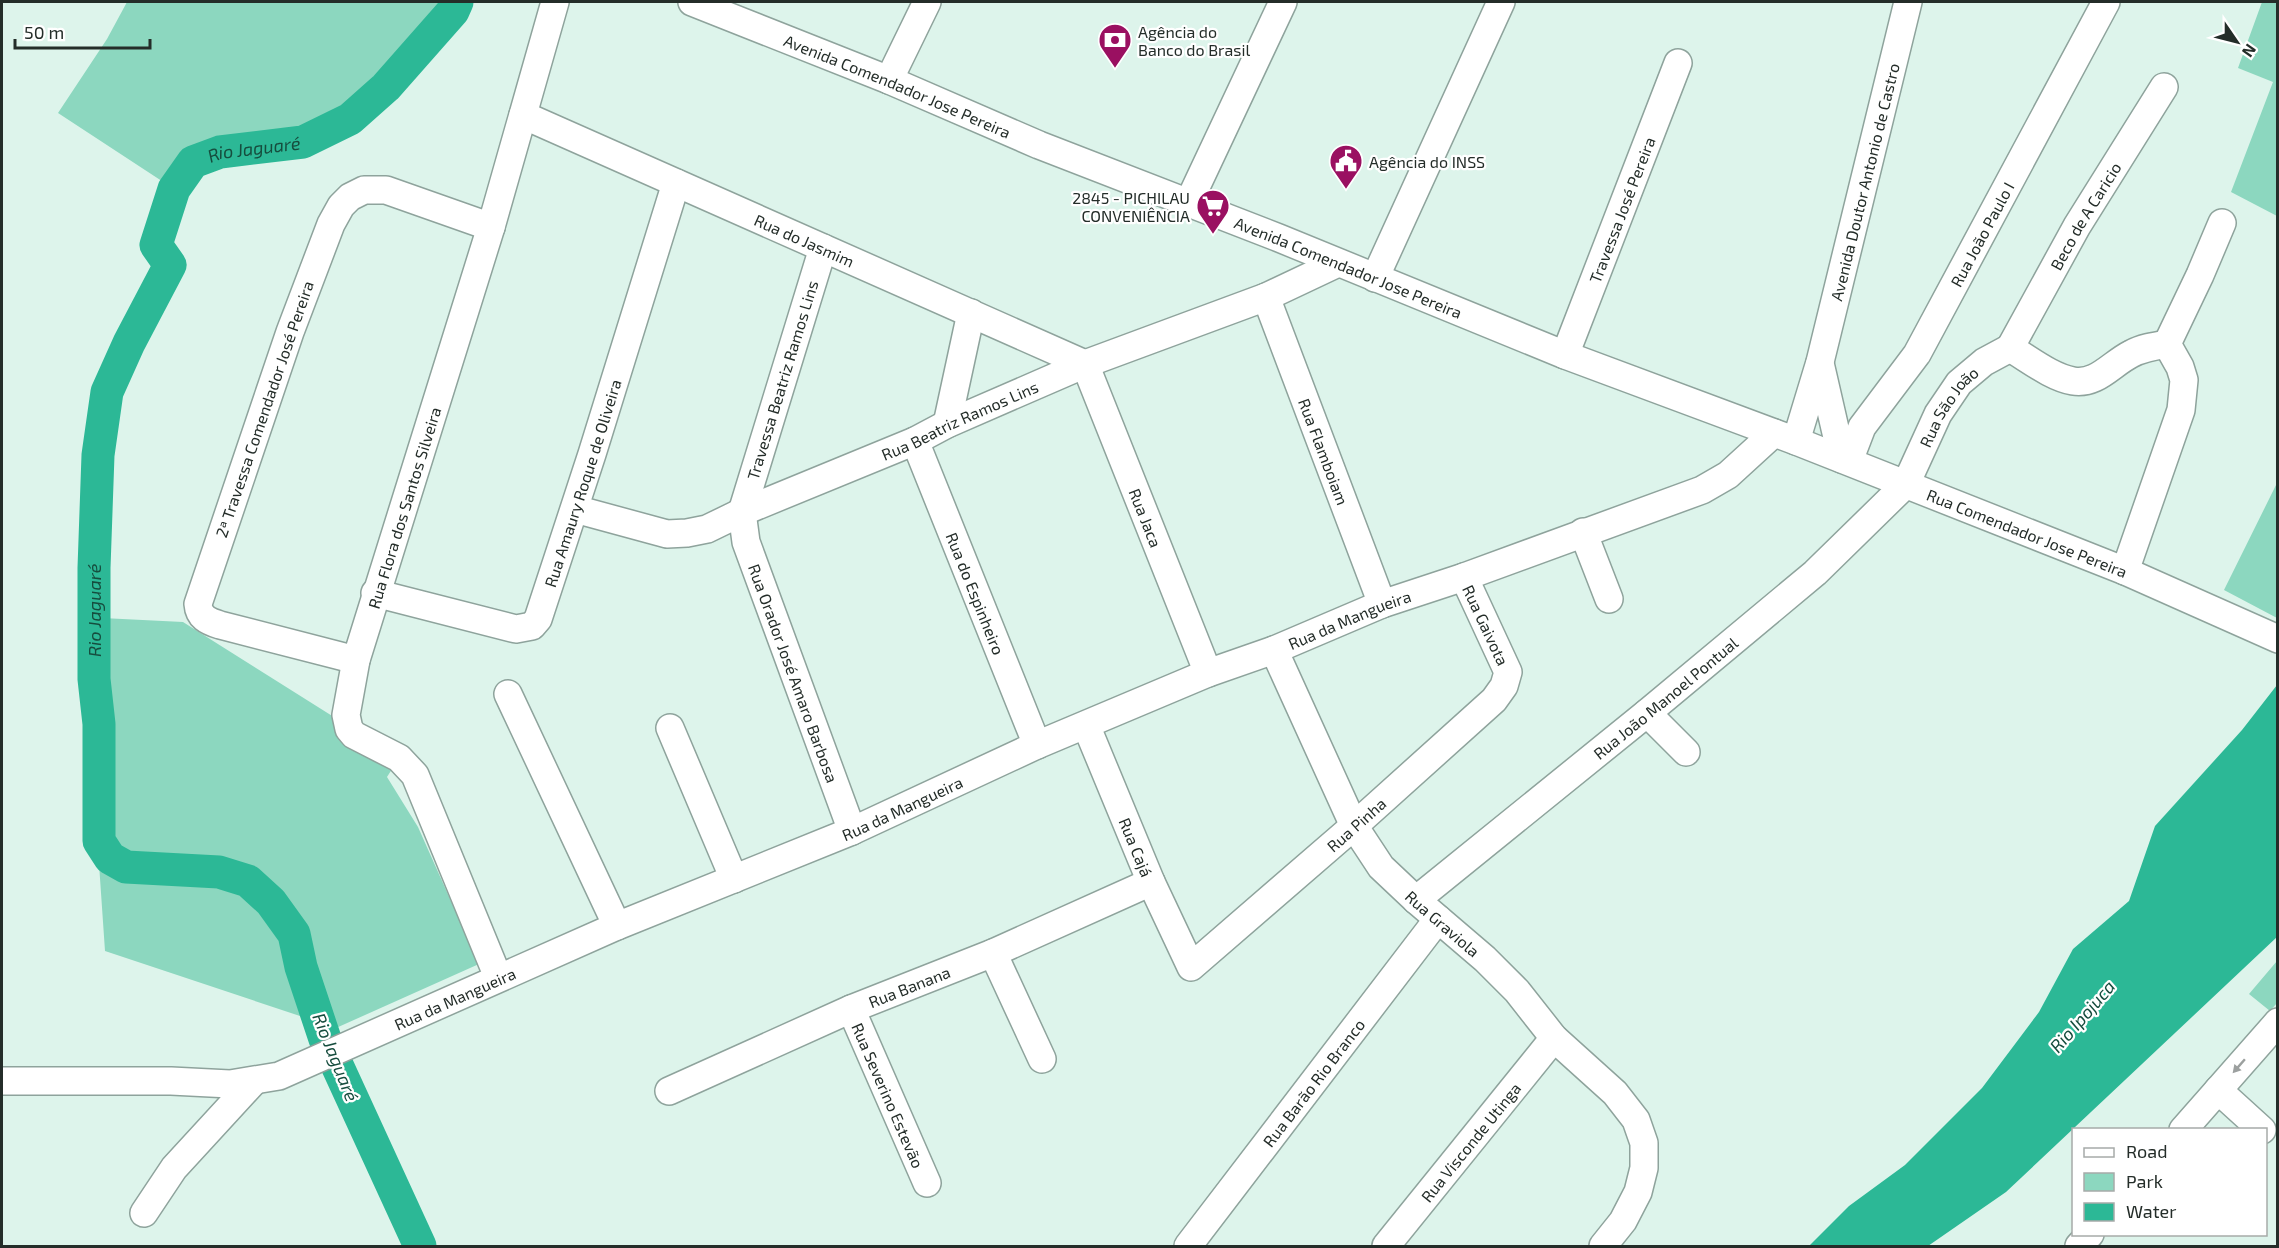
<svg xmlns="http://www.w3.org/2000/svg" width="2279" height="1248" viewBox="0 0 2279 1248" font-family="'Exo 2',sans-serif">
<style>
.green{fill:#8cd7bf}
.water{fill:#2cb896}
.lines{fill:none;stroke-linecap:round;stroke-linejoin:round}
.river{stroke:#2cb896;stroke-width:33}
.minor-casing{stroke:#8ea39c;stroke-width:30}
.minor{stroke:#fff;stroke-width:27}
.oneway{fill:#9ca09f}
.labels{text-anchor:middle;dominant-baseline:central;stroke-width:4.5;stroke-linejoin:round;paint-order:stroke}
.poi-label{font-size:16px;fill:#242d29;stroke:#fff;text-anchor:start}
.street-label{font-size:16px;fill:#242d29;stroke:#fff}
.water-label{font-size:18px;font-style:italic;fill:#164d3e;stroke:#fff}
</style>
<rect width="100%" height="100%" fill="#ddf4eb"/>
<path class="green" d="M127,2H440L453,11L386,87L350,119L303,142L220,152L193,162L174,189L58,113L107,39Z
M2262,2H2277V216L2231,192L2273,82L2238,68Z
M2277,483V618L2224,590Z
M82,617L183,622L399,758L387,777L418,827L479,964L336,1028L105,951Z
M2277,961V1003L2270,1011L2249,994Z"/>
<path class="water" d="M2277,685V937L2006,1192L1928,1246H1809L1849,1206L1905,1165L1982,1088L2039,1012L2073,949L2129,901L2155,826L2242,730Z"/>
<g class="lines">
<path class="river" id="s1" d="M420,1246L325,1039L301,967L294,934L271,902L248,881L219,872L126,867L110,858L99,841V724L94,679V568L98,455L107,392L129,343L170,265L156,245L174,189L193,162L220,152L303,142L350,119L386,87L453,11L457,2"/>
<g class="minor-casing">
<g id="minor">
<path id="s2" d="M692,2L889,80L1039,145L1279,238L1565,355L1796,441L2125,571L2278,639"/>
<path d="M889,80L927,2"/>
<path id="s3" d="M523,115L1085,364L1208,673"/>
<path d="M1188,204L1283,2"/>
<path id="s4" d="M823,248L742,512L746,542L852,831"/>
<path d="M1375,278L1501,2"/>
<path id="s5" d="M1266,297L1382,604"/>
<path id="s6" d="M2010,348L2077,226L2164,87"/>
<path d="M2010,348C2029,359 2051,377 2073,381C2097,385 2111,364 2131,354C2142,348 2155,346 2167,344"/>
<path id="s7" d="M1565,355L1678,63"/>
<path d="M1820,363L1842,459"/>
<path d="M947,424L971,313"/>
<path id="s8" d="M915,441L1037,745"/>
<path id="s9" d="M1796,441L1820,362L1908,2"/>
<path id="s10" d="M1849,461L1862,427L1917,354L2106,2"/>
<path id="s11" d="M575,509L667,534L687,533L707,529L742,512L915,441L947,424L1085,364L1266,297L1338,263"/>
<path d="M1583,532L1609,599"/>
<path d="M2125,571L2181,410L2184,380L2180,367L2167,344L2200,275L2222,223"/>
<path id="s12" d="M375,593L516,629L532,626L538,619L592,454L676,183"/>
<path id="s13" d="M1274,650L1354,826L1381,867L1416,900L1485,959L1517,991L1554,1038L1615,1093L1636,1120L1644,1143V1168L1638,1192L1623,1221L1603,1246"/>
<path d="M356,660L220,625C207,621 199,617 198,604L290,332L331,224L341,206L350,197L364,190H386L491,227"/>
<path d="M508,694L617,926"/>
<path d="M1647,713L1686,752"/>
<path id="s14" d="M1086,725L1151,882L1191,967L1354,826L1494,700L1504,686L1508,672L1464,577"/>
<path d="M670,728L734,879"/>
<path id="s15" d="M1416,900L1647,713L1815,573L1906,484L1938,414L1959,383L1984,362L2010,348"/>
<path d="M993,953L1042,1059"/>
<path id="s16" d="M498,977L415,775L399,758L354,735L349,729L346,715L356,660L491,227L555,2"/>
<path id="s17" d="M851,1009L927,1183"/>
<path id="s18" d="M2,1081H171L230,1084L279,1076L617,926L852,831L1037,745L1208,673L1274,650L1382,604L1464,577L1702,490L1728,475L1774,433"/>
<path d="M2218,1090L2262,1130"/>
<path id="s19" d="M669,1091L851,1009L993,953L1151,882"/>
<path d="M2183,1130L2278,1022"/>
<path d="M144,1213L174,1168L254,1081"/>
<path id="s20" d="M1188,1246L1438,919"/>
<path id="s21" d="M1386,1246L1554,1038"/>
<path d="M2079,1246L2090,1234"/>
</g>
</g>
<use href="#minor" class="minor"/>
</g>
<defs><path id="oneway-solid" d="M-6-.8H1V-3.2L6.5 0L1 3.2V.8H-6Z" transform="scale(1.5)"/></defs>
<use class="oneway" href="#oneway-solid" transform="translate(2239 1066) rotate(131)"/>
<defs>
<g id="bank-pin" transform="scale(1.725)"><path d="M0 17L-7.5 6A9.5 9.5 0 1 1 7.5 6Z" fill="#9a1061" stroke="#fff"/><path d="M-6-4H6V4H-6ZM0-2.3a2.3 2.3 0 1 0 0 4.6a2.3 2.3 0 1 0 0-4.6Z" fill="#fff"/></g>
<g id="civic-pin" transform="scale(1.725)"><path d="M0 17L-7.5 6A9.5 9.5 0 1 1 7.5 6Z" fill="#9a1061" stroke="#fff"/><path d="M-.6-6.5H3V-4.5H.6V-3L4-1V1h2V6H-6V1h2V-1L-.6-3ZM-1.2 2.5V6h2.4V2.5Z" fill="#fff"/></g>
<g id="supermarket-pin" transform="scale(1.725)"><path d="M0 17L-7.5 6A9.5 9.5 0 1 1 7.5 6Z" fill="#9a1061" stroke="#fff"/><path d="M-6-5.5h2.5l.6 2H6L4.5 2H-2.5L-4.4-4H-6ZM-1.5 3.2a1.3 1.3 0 1 0 .1 0ZM3 3.2a1.3 1.3 0 1 0 .1 0Z" fill="#fff"/></g>
</defs>
<g fill-rule="evenodd">
<use href="#bank-pin" x="1115" y="40"/>
<use href="#civic-pin" x="1346" y="161"/>
<use href="#supermarket-pin" x="1213" y="206"/>
</g>
<g class="labels">
<g class="poi-label">
<text x="1138" y="31">Agência do<tspan x="1138" dy="18">Banco do Brasil</tspan></text>
<text x="1369" y="161">Agência do INSS</text>
<text x="1190" y="197" text-anchor="end">2845 - PICHILAU<tspan x="1190" dy="18">CONVENIÊNCIA</tspan></text>
</g>
<g class="street-label">
<text stroke="none"><textPath href="#s2" startOffset="222">Avenida Comendador Jose Pereira</textPath></text>
<text stroke="none"><textPath href="#s9" startOffset="268">Avenida Doutor Antonio de Castro</textPath></text>
<text stroke="none"><textPath href="#s7" startOffset="156">Travessa José Pereira</textPath></text>
<text stroke="none"><textPath href="#s6" startOffset="152">Beco de A Caricio</textPath></text>
<text stroke="none"><textPath href="#s10" startOffset="264">Rua João Paulo I</textPath></text>
<text stroke="none"><textPath href="#s3" startOffset="308">Rua do Jasmim</textPath></text>
<text stroke="none"><textPath href="#s2" startOffset="708">Avenida Comendador Jose Pereira</textPath></text>
<text transform="translate(782 380) rotate(-73)">Travessa Beatriz Ramos Lins</text>
<text transform="translate(264 409) rotate(-71)">2ª Travessa Comendador José Pereira</text>
<text stroke="none"><textPath href="#s15" startOffset="732">Rua São João</textPath></text>
<text stroke="none"><textPath href="#s11" startOffset="411">Rua Beatriz Ramos Lins</textPath></text>
<text stroke="none"><textPath href="#s5" startOffset="165">Rua Flamboiam</textPath></text>
<text stroke="none"><textPath href="#s12" startOffset="314">Rua Amaury Roque de Oliveira</textPath></text>
<text stroke="none"><textPath href="#s16" startOffset="530">Rua Flora dos Santos Silveira</textPath></text>
<text stroke="none"><textPath href="#s3" startOffset="780">Rua Jaca</textPath></text>
<text stroke="none"><textPath href="#s2" startOffset="1437">Rua Comendador Jose Pereira</textPath></text>
<text stroke="none"><textPath href="#s8" startOffset="164">Rua do Espinheiro</textPath></text>
<text stroke="none"><textPath href="#s18" startOffset="1442">Rua da Mangueira</textPath></text>
<text transform="translate(1486 625) rotate(65)">Rua Gaivota</text>
<text stroke="none"><textPath href="#s4" startOffset="446">Rua Orador José Amaro Barbosa</textPath></text>
<text stroke="none"><textPath href="#s15" startOffset="321">Rua João Manoel Pontual</textPath></text>
<text stroke="none"><textPath href="#s18" startOffset="956">Rua da Mangueira</textPath></text>
<text stroke="none"><textPath href="#s14" startOffset="482">Rua Pinha</textPath></text>
<text stroke="none"><textPath href="#s14" startOffset="132">Rua Cajá</textPath></text>
<text stroke="none"><textPath href="#s13" startOffset="326">Rua Graviola</textPath></text>
<text stroke="none"><textPath href="#s19" startOffset="262">Rua Banana</textPath></text>
<text stroke="none"><textPath href="#s18" startOffset="470">Rua da Mangueira</textPath></text>
<text stroke="none"><textPath href="#s20" startOffset="206">Rua Barão Rio Branco</textPath></text>
<text stroke="none"><textPath href="#s17" startOffset="94">Rua Severino Estevão</textPath></text>
<text stroke="none"><textPath href="#s21" startOffset="134">Rua Visconde Utinga</textPath></text>
</g>
<g class="water-label">
<text stroke="none"><textPath href="#s1" startOffset="1341">Rio Jaguaré</textPath></text>
<text stroke="none"><textPath href="#s1" startOffset="801">Rio Jaguaré</textPath></text>
<text transform="translate(2082 1016) rotate(-49)">Rio Ipojuca</text>
<text transform="translate(336 1057) rotate(68)">Rio Jaguaré</text>
</g>
</g>
<rect width="2279" height="1248" fill="none" stroke="#242d29" stroke-width="6"/>
<rect x="2072" y="1128" width="195" height="108" fill="#ffffff" stroke="#a7aba9" stroke-width="1.5"/>
<rect x="2084" y="1148" width="30" height="9" fill="#ffffff" stroke="#a7aba9" stroke-width="1.5"/>
<text x="2126" y="1158" font-size="18" fill="#242d29">Road</text>
<rect x="2084" y="1173" width="30" height="18" fill="#8cd7bf" stroke="#a7aba9" stroke-width="1.5"/>
<text x="2126" y="1188" font-size="18" fill="#242d29">Park</text>
<rect x="2084" y="1203" width="30" height="18" fill="#2cb896" stroke="#a7aba9" stroke-width="1.5"/>
<text x="2126" y="1218" font-size="18" fill="#242d29">Water</text>
<g transform="translate(2237 42) rotate(125)" stroke="#ffffff" stroke-width="4.5" paint-order="stroke">
<path d="M0-4.5L10 22L0 15L-10 22Z" fill="#242d29"/>
<text y="-9" font-size="16" font-weight="bold" text-anchor="middle" fill="#242d29">N</text>
</g>
<path d="M15 39v9h135v-9" fill="none" stroke="#242d29" stroke-width="3"/>
<text x="24" y="39" font-size="18" fill="#242d29" stroke="#ffffff" stroke-width="4.5" paint-order="stroke">50 m</text>
</svg>
